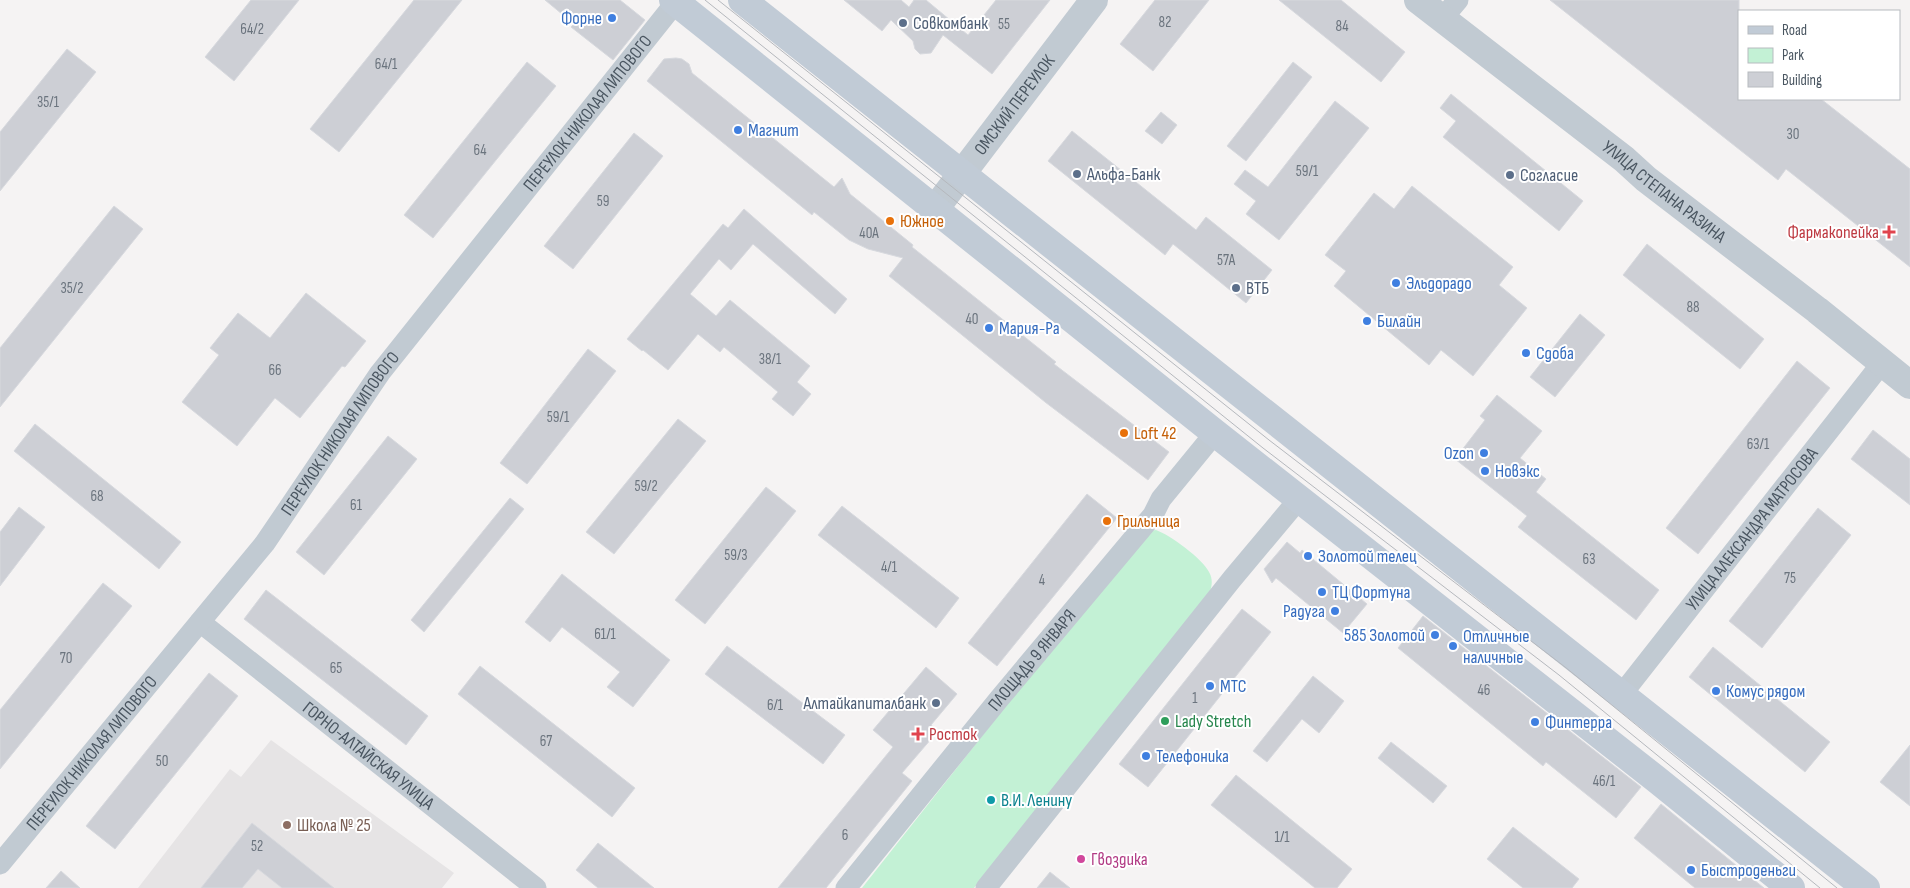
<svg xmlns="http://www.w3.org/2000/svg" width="1910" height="888" viewBox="0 0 1910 888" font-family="'Sofia Sans Condensed',sans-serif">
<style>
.education{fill:#e6e4e5}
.green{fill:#c3f1d5}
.building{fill:#cdcfd5;stroke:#d7d9de}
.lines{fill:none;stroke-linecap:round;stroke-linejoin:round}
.minor{stroke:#c1cad2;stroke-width:21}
.tertiary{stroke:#c1cad2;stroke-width:28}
.secondary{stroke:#c1cbd6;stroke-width:28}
.tram{stroke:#b5b8bd;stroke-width:1}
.shop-dot{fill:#3f7fe0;stroke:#fff;stroke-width:2}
.service-dot{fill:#5c6f8a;stroke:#fff;stroke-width:2}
.food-dot{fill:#e8710a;stroke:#fff;stroke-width:2}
.health-dot{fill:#e0444e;stroke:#fff;stroke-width:2}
.leisure-dot{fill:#2e9e5b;stroke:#fff;stroke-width:2}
.culture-dot{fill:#0f9aa8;stroke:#fff;stroke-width:2}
.education-dot{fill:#8d6e63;stroke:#fff;stroke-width:2}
.hotel-dot{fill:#d1479c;stroke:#fff;stroke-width:2}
.labels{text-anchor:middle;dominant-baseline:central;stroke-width:4;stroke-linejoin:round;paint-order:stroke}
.number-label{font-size:15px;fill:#6b747e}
.shop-label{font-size:18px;fill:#366cbe;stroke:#fff;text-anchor:start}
.service-label{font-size:18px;fill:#4e5e75;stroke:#fff;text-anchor:start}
.street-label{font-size:18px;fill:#4a5661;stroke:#fff}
.food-label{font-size:18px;fill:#c56008;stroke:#fff;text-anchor:start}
.health-label{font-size:18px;fill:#be3a42;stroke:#fff;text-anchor:end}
.leisure-label{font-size:18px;fill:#27864d;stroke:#fff;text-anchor:start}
.culture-label{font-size:18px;fill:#0d838f;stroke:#fff;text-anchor:start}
.education-label{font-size:18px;fill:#785e54;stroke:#fff;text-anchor:start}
.hotel-label{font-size:18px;fill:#b23c85;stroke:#fff;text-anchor:start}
</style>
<rect width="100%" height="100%" fill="#f5f3f3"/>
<path class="education" d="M271,740L454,873L442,888H138L230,769L241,777Z"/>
<path class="green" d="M1156,530C1170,535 1203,559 1209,572C1213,579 1212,585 1210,592L974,888H862L1140,536L1147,531Z"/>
<path class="building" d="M251,0H299L234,81L205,57Z
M414,0H462L339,152L310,129Z
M545,0H620L645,20L613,60L571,27L574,24Z
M844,0H901L909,7L914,0H926L968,35L996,0H1050L992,74L943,35L931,53L920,54L915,49L913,41L891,20L882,31Z
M1155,0H1209L1153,71L1120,44Z
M1279,0H1341L1405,52L1381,82Z
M1550,0H1739V99H1821L1910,169V267L1786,169L1778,180Z
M67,49L96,72L0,191V132Z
M676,58L682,59L689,64L692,73L834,187L842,178L850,194L913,245L912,247L1056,362L1054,364L1169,452L1148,480L1045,402L889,276L903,258L868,249L849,240L814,212L812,215L647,81L664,59Z
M527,62L556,86L433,238L404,215Z
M1293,62L1312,77L1246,161L1227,146Z
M1451,94L1583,201L1559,231L1443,137L1456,121L1440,108Z
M1335,101L1369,128L1279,240L1246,214L1256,201L1234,184L1245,170L1268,187Z
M1161,112L1177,125L1162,144L1145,131Z
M1072,131L1196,230L1206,217L1272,270L1246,303L1173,244L1165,255L1048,161Z
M634,133L663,156L573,269L544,246Z
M1412,186L1513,267L1499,285L1527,308L1473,376L1441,350L1429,365L1334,286L1346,271L1325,255L1374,193L1394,209Z
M114,206L143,229L0,407V348Z
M744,209L847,299L835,314L753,244L731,270L719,259L690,294L716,316L730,300L810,366L797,382L811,394L793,416L772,399L778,392L724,347L720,352L698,334L668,370L643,350L642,351L627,339L723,224L728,228Z
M1647,244L1764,339L1740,369L1623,275Z
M306,293L366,341L345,367L342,366L300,418L275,398L237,446L182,402L219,355L210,348L238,313L270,338Z
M1580,314L1605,335L1555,397L1530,377Z
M588,349L616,371L527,484L500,463Z
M1797,361L1830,388L1698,554L1666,528Z
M1497,395L1542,431L1520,458L1546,479L1536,492L1659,590L1636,620L1518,527L1527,516L1455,459L1485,420L1480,416Z
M678,419L706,441L614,554L586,532Z
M35,424L181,542L159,569L14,451Z
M1873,430L1910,459V505L1851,459Z
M388,436L417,459L324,575L296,552Z
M766,487L796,511L705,624L675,600Z
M1087,494L1117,518L997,666L968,643Z
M510,498L524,509L424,632L411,620Z
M842,506L959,598L936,628L818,535Z
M19,507L45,527L0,586V532Z
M1818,508L1851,535L1762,648L1729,621Z
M1287,542L1300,553L1302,550L1367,604L1343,633L1276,578L1272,583L1264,569Z
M562,574L670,660L633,707L607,687L620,672L562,627L550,642L525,622Z
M103,583L132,606L0,769V710Z
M266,590L428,716L406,745L244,619Z
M1242,609L1271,632L1148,787L1119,764Z
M1423,616L1641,787L1616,818L1546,762L1543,766L1398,648Z
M727,646L845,735L823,764L705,674Z
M1713,647L1830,742L1805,772L1689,677Z
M480,666L635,788L612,817L458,694Z
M926,667L957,694L931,725L938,731L902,773L912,781L826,888H778L893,747L873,730Z
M209,673L238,696L115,849L86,826Z
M1313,676L1344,701L1319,733L1302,719L1267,762L1253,751Z
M1391,742L1447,786L1433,803L1378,758Z
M1910,745V806L1880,782Z
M1236,775L1352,869L1337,888H1315L1211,805Z
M1661,804L1764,888H1695L1634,838Z
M252,823L334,888H282L258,869L242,888H201Z
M1513,827L1579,879L1572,888H1523L1487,859Z
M598,843L654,888H598L576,870Z
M61,871L80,888H46Z
M1050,872L1070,888H1037Z"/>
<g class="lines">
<g class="minor">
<path d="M1442,19L1458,0"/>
<path id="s1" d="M200,622L536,888"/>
<path id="s2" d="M1622,694L1882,363"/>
<path id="s3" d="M0,864L265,543L380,373L676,2"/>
<path id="s4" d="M846,888L999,699L1153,515L1161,499L1215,433"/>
<path d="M986,888L1232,579L1299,499"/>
</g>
<g class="tertiary">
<path id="s5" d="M1418,0L1624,159L1646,179L1817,310L1910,385"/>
<path id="s6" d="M935,209L1094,0"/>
</g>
<path class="secondary" d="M673,0L1215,433L1656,779L1791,888
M742,0L1866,888"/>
<path class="tram" d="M705,0L1263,448L1559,675L1820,888
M718,0L1269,440L1565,667L1837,888"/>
</g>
<g class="shop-dot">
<circle cx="612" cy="18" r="5"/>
<circle cx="738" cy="130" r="5"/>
<circle cx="1396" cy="283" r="5"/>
<circle cx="1367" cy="321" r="5"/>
<circle cx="989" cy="328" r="5"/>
<circle cx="1526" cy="353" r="5"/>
<circle cx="1484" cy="453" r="5"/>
<circle cx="1485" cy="471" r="5"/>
<circle cx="1308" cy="556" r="5"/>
<circle cx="1322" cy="592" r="5"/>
<circle cx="1335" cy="611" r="5"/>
<circle cx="1435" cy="635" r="5"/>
<circle cx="1453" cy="646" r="5"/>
<circle cx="1210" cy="686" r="5"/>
<circle cx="1716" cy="691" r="5"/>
<circle cx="1535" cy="722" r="5"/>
<circle cx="1146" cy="756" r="5"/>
<circle cx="1691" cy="870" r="5"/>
</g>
<g class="service-dot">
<circle cx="903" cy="23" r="5"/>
<circle cx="1077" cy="174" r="5"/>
<circle cx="1510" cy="175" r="5"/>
<circle cx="1236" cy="288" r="5"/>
<circle cx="936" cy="703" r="5"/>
</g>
<g class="food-dot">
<circle cx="890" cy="221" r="5"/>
<circle cx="1124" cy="433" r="5"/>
<circle cx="1107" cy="521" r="5"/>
</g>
<g class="health-dot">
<path d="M1886.5 224.5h5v5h5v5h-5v5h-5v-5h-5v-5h5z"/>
<path d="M915.5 726.5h5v5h5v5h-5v5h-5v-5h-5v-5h5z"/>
</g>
<circle class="leisure-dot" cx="1165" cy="721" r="5"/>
<circle class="culture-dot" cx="991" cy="800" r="5"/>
<circle class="education-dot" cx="287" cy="825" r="5"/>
<circle class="hotel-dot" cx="1081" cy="859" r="5"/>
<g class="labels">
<g class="number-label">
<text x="1165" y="22">82</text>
<text x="1004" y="24">55</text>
<text x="1342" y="26">84</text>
<text x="252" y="29">64/2</text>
<text x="386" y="64">64/1</text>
<text x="48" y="102">35/1</text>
<text x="1793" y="134">30</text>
<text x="480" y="150">64</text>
<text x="1307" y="171">59/1</text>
<text x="603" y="201">59</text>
<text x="869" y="233">40А</text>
<text x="1226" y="260">57А</text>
<text x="72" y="288">35/2</text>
<text x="1693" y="307">88</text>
<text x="972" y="319">40</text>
<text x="770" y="359">38/1</text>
<text x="275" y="370">66</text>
<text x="558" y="417">59/1</text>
<text x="1758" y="444">63/1</text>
<text x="646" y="486">59/2</text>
<text x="97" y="496">68</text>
<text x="356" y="505">61</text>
<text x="736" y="555">59/3</text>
<text x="1589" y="559">63</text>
<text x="889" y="567">4/1</text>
<text x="1790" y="578">75</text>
<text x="1042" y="580">4</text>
<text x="605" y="634">61/1</text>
<text x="66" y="658">70</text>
<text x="336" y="668">65</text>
<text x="1484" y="690">46</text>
<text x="1195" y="698">1</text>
<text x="775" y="705">6/1</text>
<text x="546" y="741">67</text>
<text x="162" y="761">50</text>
<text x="1604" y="781">46/1</text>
<text x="845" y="835">6</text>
<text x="1282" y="837">1/1</text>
<text x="257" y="846">52</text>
</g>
<g class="shop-label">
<text x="602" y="18" text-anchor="end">Форне</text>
<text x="748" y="130">Магнит</text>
<text x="1406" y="283">Эльдорадо</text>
<text x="1377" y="321">Билайн</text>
<text x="999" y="328">Мария-Ра</text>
<text x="1536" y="353">Сдоба</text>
<text x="1474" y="453" text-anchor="end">Ozon</text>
<text x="1495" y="471">Новэкс</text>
<text x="1318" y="556">Золотой телец</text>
<text x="1332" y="592">ТЦ Фортуна</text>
<text x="1325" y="611" text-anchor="end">Радуга</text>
<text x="1425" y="635" text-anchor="end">585 Золотой</text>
<text x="1463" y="636">Отличные<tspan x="1463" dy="21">наличные</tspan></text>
<text x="1220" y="686">МТС</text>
<text x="1726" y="691">Комус рядом</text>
<text x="1545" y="722">Финтерра</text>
<text x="1156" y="756">Телефоника</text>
<text x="1701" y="870">Быстроденьги</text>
</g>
<g class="service-label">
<text x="913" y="23">Совкомбанк</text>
<text x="1087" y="174">Альфа-Банк</text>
<text x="1520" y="175">Согласие</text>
<text x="1246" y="288">ВТБ</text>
<text x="926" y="703" text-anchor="end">Алтайкапиталбанк</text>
</g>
<g class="street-label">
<text stroke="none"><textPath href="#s6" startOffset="131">ОМСКИЙ ПЕРЕУЛОК</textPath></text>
<text stroke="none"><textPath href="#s3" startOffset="954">ПЕРЕУЛОК НИКОЛАЯ ЛИПОВОГО</textPath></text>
<text stroke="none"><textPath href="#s5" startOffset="312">УЛИЦА СТЕПАНА РАЗИНА</textPath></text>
<text stroke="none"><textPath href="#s3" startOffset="549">ПЕРЕУЛОК НИКОЛАЯ ЛИПОВОГО</textPath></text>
<text stroke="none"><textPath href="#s2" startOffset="210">УЛИЦА АЛЕКСАНДРА МАТРОСОВА</textPath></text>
<text stroke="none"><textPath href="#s4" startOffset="294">ПЛОЩАДЬ 9 ЯНВАРЯ</textPath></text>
<text stroke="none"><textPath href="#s3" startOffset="144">ПЕРЕУЛОК НИКОЛАЯ ЛИПОВОГО</textPath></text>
<text stroke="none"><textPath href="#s1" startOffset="215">ГОРНО-АЛТАЙСКАЯ УЛИЦА</textPath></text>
</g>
<g class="food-label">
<text x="900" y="221">Южное</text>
<text x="1134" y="433">Loft 42</text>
<text x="1117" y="521">Грильница</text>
</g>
<g class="health-label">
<text x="1879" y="232">Фармакопейка</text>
<text x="929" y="734" text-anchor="start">Росток</text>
</g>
<g class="leisure-label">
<text x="1175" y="721">Lady Stretch</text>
</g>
<g class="culture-label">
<text x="1001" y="800">В.И. Ленину</text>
</g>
<g class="education-label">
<text x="297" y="825">Школа № 25</text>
</g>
<g class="hotel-label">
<text x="1091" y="859">Гвоздика</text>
</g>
</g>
<rect x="1738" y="10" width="162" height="90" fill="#ffffff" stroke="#b7bbc0"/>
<rect x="1748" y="26" width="25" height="8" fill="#c1cbd6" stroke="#b7bbc0"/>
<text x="1782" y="35" font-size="15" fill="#4a5661">Road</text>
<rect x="1748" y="48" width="25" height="15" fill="#c3f1d5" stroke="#b7bbc0"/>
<text x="1782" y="60" font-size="15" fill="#4a5661">Park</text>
<rect x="1748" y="72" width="25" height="15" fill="#cdcfd5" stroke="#b7bbc0"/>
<text x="1782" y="85" font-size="15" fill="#4a5661">Building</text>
</svg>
